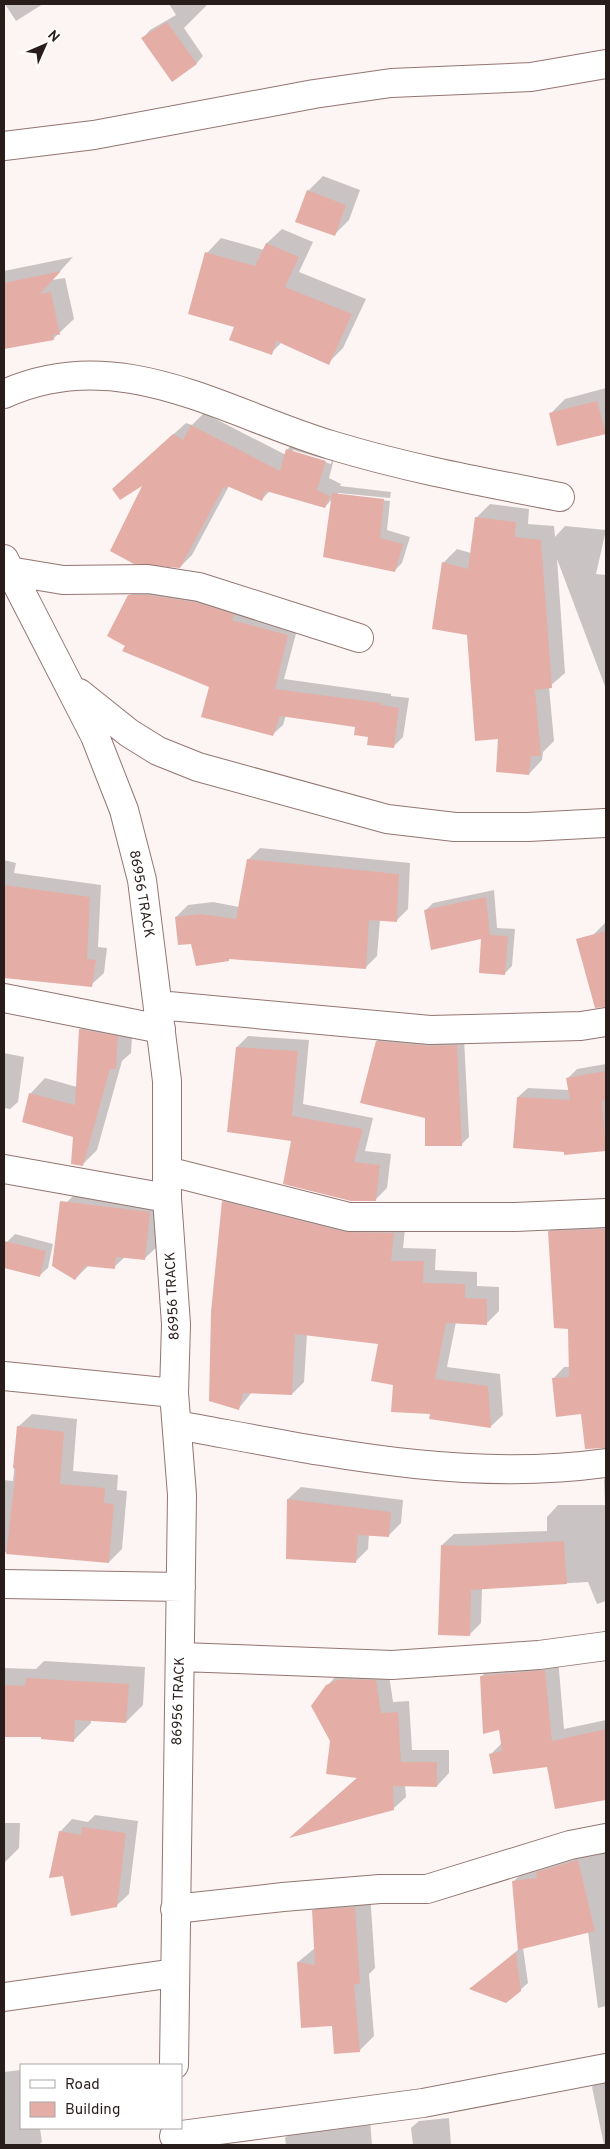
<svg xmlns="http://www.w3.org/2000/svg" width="610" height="2149" viewBox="0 0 610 2149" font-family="Overpass,sans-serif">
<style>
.shadow{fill:#0003;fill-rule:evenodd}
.building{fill:#e4aea7}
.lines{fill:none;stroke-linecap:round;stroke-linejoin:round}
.minor-casing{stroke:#937571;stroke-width:30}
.minor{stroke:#fff;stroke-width:28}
.labels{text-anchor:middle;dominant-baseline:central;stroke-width:4.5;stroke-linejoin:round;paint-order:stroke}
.street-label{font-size:14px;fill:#291d1b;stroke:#fff}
</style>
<rect width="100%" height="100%" fill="#fcf5f4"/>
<path class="shadow" d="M5,4H43L16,21Z
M169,4H208L184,28L203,56L196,64L143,38L150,30L176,15Z
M323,176L360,190L349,220L334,235L308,191Z
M282,229L313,242L299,272L366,299L343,348L328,363L282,342L271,353L235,326L207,253L221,238L264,250L267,243Z
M73,257L52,280L65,278L74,319L53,339L4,347V271Z
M606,388L605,433L550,414L565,399Z
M204,413L286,455L287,450L299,437L337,448L329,478L341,484L340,486L391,492L390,498L338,493V495L390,501L387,530L410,537L402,563L395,570L332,499L325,507L270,491L262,499L229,486L192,555L180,567L145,483L126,477L186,423L192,425ZM293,450L332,461L331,464L293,452Z
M490,504L529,509L528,524L554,526L555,537L565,526L606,530L596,574L606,575V689L557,559L565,673L549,687L554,741L543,752L542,760L529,774L500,737L469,633L443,563L457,549L471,553L476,518Z
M140,585L298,626L284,679L391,694V696L409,698L403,737L393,747L369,736L357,726L286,715L283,725L272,735L211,686L127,645L129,596Z
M260,848L410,863L408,909L396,921L380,920L377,956L365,968L230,958L228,960L192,942L176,917L188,905L213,902L239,907L248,860Z
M4,860L16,863L14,873L101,885L98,947L107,948L104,973L91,985L4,970Z
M494,890L497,928L515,929L512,966L504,974L482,938L425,911L433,903Z
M606,922V965L593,935Z
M95,1014L133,1022L131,1053L122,1061L97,1150L82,1165L74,1136L23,1122L31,1093L45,1078L77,1087L80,1029Z
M384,1034L464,1038L469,1137L461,1145L426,1117L377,1041Z
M248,1036L309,1040L303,1104L373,1118L365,1151L391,1154L387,1188L375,1200L293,1140L237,1047Z
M4,1053L24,1057L18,1102L10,1109L4,1108Z
M606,1064V1150L566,1153L518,1097L528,1088L569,1090L568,1078L577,1069Z
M236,1189L406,1220L403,1248L436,1249L435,1270L477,1272V1286L499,1287V1311L487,1323L456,1322L447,1367L500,1374L503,1415L490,1427L432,1413L394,1384L380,1343L307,1334L304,1382L292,1394L252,1392L239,1408L223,1202Z
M74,1195L164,1198L159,1245L144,1259L125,1257L114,1267L89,1265L75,1279L60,1209Z
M606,1217V1447H602L582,1413L553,1379L564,1367H570L569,1328L549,1232L561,1220Z
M15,1234L53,1244L48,1268L40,1275L4,1266L7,1242Z
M32,1414L77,1419L73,1471L118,1475L117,1490L127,1491L122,1549L109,1562L4,1552V1480L13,1481L18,1427Z
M606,1477V1601L597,1604L588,1582L482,1588L481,1623L469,1635L442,1545L454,1534L547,1531V1517L558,1505H605L604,1480Z
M301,1487L403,1500L401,1523L388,1536L369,1534L368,1549L355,1562L288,1499Z
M558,1658L564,1729L606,1720V1799L556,1807L548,1765L491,1754L502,1743L500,1729L481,1677L494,1664Z
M44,1661L145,1667L143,1705L126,1722L91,1720V1723L74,1740L43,1736H4V1668L36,1669Z
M388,1668L393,1702L409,1701L412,1750H449V1773L437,1786L405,1785L406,1797L393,1809L303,1826L358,1777L331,1741L327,1686L339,1673Z
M95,1815L138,1821L129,1894L116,1906L60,1832L72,1819L88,1822Z
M4,1823H20L19,1848L4,1863Z
M606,1843V2006L598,2008L588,1932L523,1948L528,1983L520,1990L472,1988L519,1949L513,1882L529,1866Z
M370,1892L375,1968L369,1974L374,2036L359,2051L298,1962L315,1948L313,1911L328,1896Z
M21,2070V2128H40L42,2142L39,2145H4V2072Z
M603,2076H606V2145H604L592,2087Z
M449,2118L451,2145H413L411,2128L419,2121Z
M370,2119L372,2145H286L285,2138L298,2125Z"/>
<path class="building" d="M167,22L197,64L172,82L141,38Z
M307,190L346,205L335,236L295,222Z
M266,243L299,257L285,287L352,314L329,365L276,341L272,355L229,340L234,327L188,314L205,252L255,266Z
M61,271L40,294L51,292L60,335L53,334L54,340L4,349V283Z
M597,401L606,434L557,446L549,413Z
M191,425L280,471L286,449L326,461L317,490L330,496L325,508L266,491L262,501L227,486L226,489L223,488L180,568L134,564L110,551L142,486L120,500L112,489L173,434L183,440Z
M332,493L384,499L380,538L403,544L395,572L323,557Z
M475,517L516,522L515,537L541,540L552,688L535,690L541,756H531L529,775L496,772L498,739L475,741L467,635L432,629L442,562L468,569Z
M128,595H147L195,602L234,614L232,620L288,635L275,689L381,703V705L399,708L394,748L367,745L368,737L354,735L355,727L280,716L273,736L201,717L209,687L122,651L125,646L107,636Z
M247,859L399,874L397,922L369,920L366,969L229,959V961L196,966L191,944L178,945L175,917L201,914L236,919Z
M4,885L90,897L87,959L96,960L92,987L4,978Z
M486,897L490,935L508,936L505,975L479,973L481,939L431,950L424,910Z
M606,931V1007L595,1008L576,939Z
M79,1029L118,1036L116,1069H110L83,1166L71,1164L73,1137L22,1122L29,1093L75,1105Z
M376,1041L429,1046L457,1045L462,1146H425V1118L360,1103Z
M236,1047L298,1051L292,1116L363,1129L354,1162L380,1165L376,1201H351L283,1184L291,1141L227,1132Z
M606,1071V1100L602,1101L606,1151L564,1155V1152L513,1148L517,1097L570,1100L566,1078Z
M60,1201L150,1212L145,1260L116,1257L115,1269L85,1266L75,1280L52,1266Z
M222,1201L345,1232L394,1233L391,1261H424L423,1283L465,1284V1298L487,1299V1325L446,1323L435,1379L488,1386L491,1428L429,1419L430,1414L391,1412L393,1385L371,1381L378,1344L295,1334L292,1395L243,1393L239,1410L209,1401L211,1312Z
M606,1229V1448L585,1449L581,1414L556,1417L552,1378L569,1377L568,1329L554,1328L548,1231Z
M4,1241L46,1251L40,1277L4,1268Z
M17,1426L64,1432L60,1484L105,1488L104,1503L114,1504L109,1563L6,1554L16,1469L13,1468Z
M287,1499L391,1512L389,1537L358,1535L356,1563L286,1559Z
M564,1541L567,1584L471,1590L470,1636L438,1635L441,1545L469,1546Z
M545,1670L552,1741L606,1729V1800L555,1809L547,1767L493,1774L489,1754L502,1751L499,1730L483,1734L480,1676Z
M26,1678L129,1684L126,1723L75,1720L74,1742L41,1739V1737H4V1685L25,1686Z
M340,1679L376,1680L381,1713L398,1712L401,1762H437V1787L393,1786L394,1810L289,1838L357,1778L326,1774L330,1741L311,1706L326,1685Z
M82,1827L126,1833L117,1907L71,1916L63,1876L49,1878L59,1831L81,1835Z
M578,1860L595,1931L518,1950L512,1881L537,1878L536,1872Z
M355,1907L360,1984H354L360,2052L334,2054L332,2026L301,2028L297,1962L315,1965L312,1910Z
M516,1952L521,1991L506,2003L469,1989Z"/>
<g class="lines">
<g class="minor-casing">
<path id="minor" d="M4,146L94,135L314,94L391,83L531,77L606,64
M4,394C119,342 222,412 331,445C406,468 483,482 560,497
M4,559L95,736L124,810L142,880L167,1081V1198L176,1324L174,1393L182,1495L174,2065
M9,571L63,580L148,579L199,587L359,638
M79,693L129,733L158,751L198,767L387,819L455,827H528L605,823
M4,998L161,1029
M158,1005L430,1030L581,1026L606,1022
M4,1169L167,1198
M167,1171L349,1217H515L606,1213
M4,1376L174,1393
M177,1425C321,1451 460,1483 606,1463
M4,1584L181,1587
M181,1657L392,1665L539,1655L606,1646
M175,1909L283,1897L380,1889H427L570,1845L606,1838
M4,1997L175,1973
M174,2136L423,2103L606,2068"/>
</g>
<use href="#minor" class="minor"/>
</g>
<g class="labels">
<g class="street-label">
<text transform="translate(141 894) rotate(80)">86956 TRACK</text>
<text transform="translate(173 1296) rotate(-93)">86956 TRACK</text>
<text transform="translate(179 1701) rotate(-88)">86956 TRACK</text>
</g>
</g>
<rect width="610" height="2149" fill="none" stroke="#291d1b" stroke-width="10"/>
<rect x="20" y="2064" width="162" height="65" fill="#ffffff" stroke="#a9a5a4"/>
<rect x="30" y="2080" width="25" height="8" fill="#ffffff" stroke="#a9a5a4"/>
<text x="65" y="2089" font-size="15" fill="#291d1b">Road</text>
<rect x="30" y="2102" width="25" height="15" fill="#e4aea7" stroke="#a9a5a4"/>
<text x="65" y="2114" font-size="15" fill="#291d1b">Building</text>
<g transform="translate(45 45) rotate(45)" stroke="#ffffff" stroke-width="4" paint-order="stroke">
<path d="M0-4L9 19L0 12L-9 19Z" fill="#291d1b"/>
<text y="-8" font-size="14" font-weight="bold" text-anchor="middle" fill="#291d1b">N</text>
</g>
</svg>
